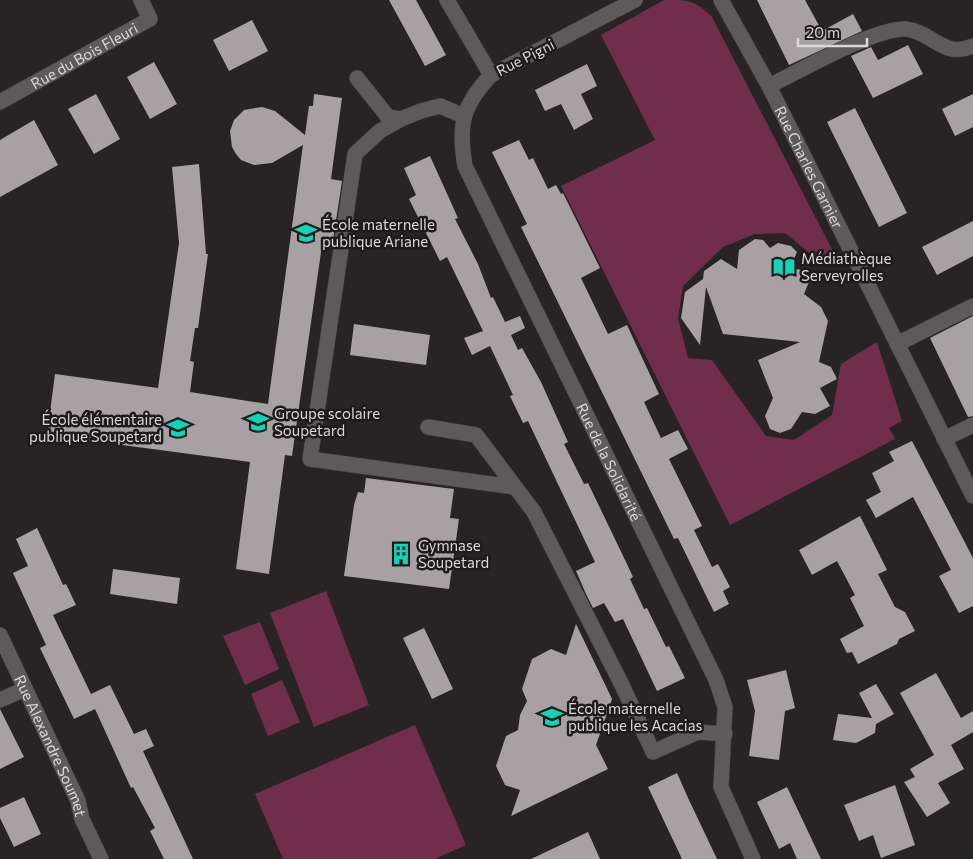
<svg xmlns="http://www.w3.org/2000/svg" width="973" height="859" viewBox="0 0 973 859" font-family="Commissioner,sans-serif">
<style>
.green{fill:#712e4a}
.building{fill:#a7a1a3}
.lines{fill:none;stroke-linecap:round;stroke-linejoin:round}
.minor-casing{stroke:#464243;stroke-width:16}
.minor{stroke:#5e595b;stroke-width:15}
.labels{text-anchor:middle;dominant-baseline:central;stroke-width:5;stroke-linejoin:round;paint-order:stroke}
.street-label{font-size:15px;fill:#dbd8d9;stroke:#1f1a1c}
.poi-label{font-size:15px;fill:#dbd8d9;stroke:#1f1a1c;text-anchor:start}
</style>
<rect width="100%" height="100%" fill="#282425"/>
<path class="green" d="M664,0C689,0 695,0 712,17L836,257L822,263L785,233L755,234L723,247L683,286L678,318L688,358L712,360L766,436L794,440L832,415L841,364L877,342L902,421L889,428L895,439L730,525L561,186L655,140L601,35Z
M326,591L369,705L314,727L270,613Z
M260,622L279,669L245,685L223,636Z
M282,680L300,722L268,736L251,694Z
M415,725L466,845L435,859H283L255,794Z"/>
<path class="building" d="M389,0H416L446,55L425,66Z
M757,0H805L822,31L853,14L862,31L789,65Z
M252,20L268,51L229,71L213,40Z
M908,45L923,74L873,98L851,56L871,47L878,60Z
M154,62L177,104L150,119L127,77Z
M587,64L597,86L581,94L593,119L574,130L561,104L545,111L535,90Z
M96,94L120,139L94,154L68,109Z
M314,94L342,98L331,179L342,181L332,247L322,245L292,456L285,455L269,574L236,569L250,462L47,435L55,374L158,388L179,243L172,167L199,164L206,254H208L198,328H195L190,361L194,362L190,392L268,404L303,145L272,163L254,165L241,160L236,154L232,147L230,131L234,120L244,110L262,107L275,111L305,135L309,106H313Z
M973,94V127L955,136L942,109Z
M855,108L907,213L879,227L827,122Z
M34,120L58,165L0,197V140Z
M519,140L529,160L533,158L548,189L556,185L561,194L563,193L600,268L581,278L608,334L627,325L659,394L644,402L661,438L678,430L688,449L669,459L702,526L694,530L712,567L718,564L730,587L723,591L729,604L714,612L678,538L674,539L521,227L527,224L492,152Z
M430,156L458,218L455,219L478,264L491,298L493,297L505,322L520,316L525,328L511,335L518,350L522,348L541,382L568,442L564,444L584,484L588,483L626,562L633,577L630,579L644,609L647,608L666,647L669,646L685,678L657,691L623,619L615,622L604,603L593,608L586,594L576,571L595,562L528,421L523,423L510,396L513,395L490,346L472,355L464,338L483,331L447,257L440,261L409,199L416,195L404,168Z
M973,221V256L937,275L922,247Z
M755,239L763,240L770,248L778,243L791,246L797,252L790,268L813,272L804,294L821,307L828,321L819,362L831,367L837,379L820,388L830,406L815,414L802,412L791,429L780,433L770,429L765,416L773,398L758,360L800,342L723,334L706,287L700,345L681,318L685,292L703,279L704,271L721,259L737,269L739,250Z
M973,316V416L968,417L930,338Z
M354,324L430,335L426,365L350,355Z
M912,441L973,558V606L959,613L939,576L951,570L913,497L876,518L866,500L881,492L872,473L894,461L889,452Z
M366,478L454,489L450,518L459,519L449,589L344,576L354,505L358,492L364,493Z
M860,516L887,570L878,574L895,607L905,612L915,631L899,639L897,644L858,664L852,652L847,653L840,639L864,626L850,598L855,595L837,561L812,575L799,550Z
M37,528L63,585L66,584L76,605L53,615L91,694L110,685L134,734L146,729L154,746L143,751L193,859H164L150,831L155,828L133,787L131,788L95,709L74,719L40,648L46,645L13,573L28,566L16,539Z
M113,569L180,578L177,604L110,594Z
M576,624L612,699L596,745L608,769L511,816L520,790L505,785L496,766L506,736L518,730L520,715L527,701L522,689L532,659L551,649L566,655Z
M424,628L453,689L432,699L403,638Z
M786,670L795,708L785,711L779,760L749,756L755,711L747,680Z
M936,673L961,718L973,711V732L951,745L964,769L938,783L950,803L927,817L904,782L915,777L910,769L934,755L900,693Z
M876,684L894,714L876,724L875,733L856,743L833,740L838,714L872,718L859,693Z
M0,709L24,757L0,769Z
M677,773L689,800L717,859H682L648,787Z
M895,785L915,845L881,858L873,835L859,841L844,805Z
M787,787L821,859H797L790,843L779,849L757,802Z
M24,797L41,834L14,847L0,818V808Z
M588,832L600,859H531Z"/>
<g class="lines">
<g class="minor-casing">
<g id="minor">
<path d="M447,0L491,75"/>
<path id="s1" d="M635,0L491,75C462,106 458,125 465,166L716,680L725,707L721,787L753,859"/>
<path id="s2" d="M721,0L769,86L973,496"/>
<path d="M357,78L388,117L401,119L421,111L440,106L464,116"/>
<path d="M769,86C798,72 876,27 906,29C931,31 943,59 973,46"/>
<path id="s3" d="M0,102L150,19L141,0"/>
<path d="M401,119L380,131L355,154L310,459L514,487"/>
<path d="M897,344L973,306"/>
<path d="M428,427L476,435L534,512L621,683L653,752L698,732L725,734"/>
<path d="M944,439L973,425"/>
<path id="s4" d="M0,635L78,801L82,819L101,859"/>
<path d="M0,700L25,689"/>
</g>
</g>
<use href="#minor" class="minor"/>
</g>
<defs>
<g id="school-bare" transform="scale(1.725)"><path d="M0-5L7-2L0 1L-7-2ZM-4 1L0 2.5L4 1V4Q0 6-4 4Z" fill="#11d5b4" stroke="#1f1a1c" stroke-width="2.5" paint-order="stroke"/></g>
<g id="library-bare" transform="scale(1.725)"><path d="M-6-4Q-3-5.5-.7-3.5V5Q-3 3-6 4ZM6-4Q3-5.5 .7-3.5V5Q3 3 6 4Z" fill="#11d5b4" stroke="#1f1a1c" stroke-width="2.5" paint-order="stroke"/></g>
<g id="building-bare" transform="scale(1.725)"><path d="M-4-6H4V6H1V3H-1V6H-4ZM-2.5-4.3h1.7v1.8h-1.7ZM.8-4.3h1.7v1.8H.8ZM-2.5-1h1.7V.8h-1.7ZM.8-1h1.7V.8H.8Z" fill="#11d5b4" stroke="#1f1a1c" stroke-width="2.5" paint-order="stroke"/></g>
</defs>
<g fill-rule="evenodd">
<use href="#school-bare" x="306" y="233"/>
<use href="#library-bare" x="784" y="267"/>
<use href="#school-bare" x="258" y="422"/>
<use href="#school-bare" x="178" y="428"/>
<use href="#building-bare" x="401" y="554"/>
<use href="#school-bare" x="552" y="717"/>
</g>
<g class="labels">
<g class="street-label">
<text stroke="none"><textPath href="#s3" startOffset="96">Rue du Bois Fleuri</textPath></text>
<text transform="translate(525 57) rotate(-27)">Rue Pigni</text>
<text stroke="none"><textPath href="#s2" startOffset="189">Rue Charles Garnier</textPath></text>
<text stroke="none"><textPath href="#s1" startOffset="591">Rue de la Solidarité</textPath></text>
<text stroke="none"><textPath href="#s4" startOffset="122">Rue Alexandre Soumet</textPath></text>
</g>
<g class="poi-label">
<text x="322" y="224">École maternelle<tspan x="322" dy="17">publique Ariane</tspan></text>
<text x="801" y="258">Médiathèque<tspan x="801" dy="17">Serveyrolles</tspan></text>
<text x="274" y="413">Groupe scolaire<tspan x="274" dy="17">Soupetard</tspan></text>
<text x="162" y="419" text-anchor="end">École élémentaire<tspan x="162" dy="17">publique Soupetard</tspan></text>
<text x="418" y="545">Gymnase<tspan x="418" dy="17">Soupetard</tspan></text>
<text x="568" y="708">École maternelle<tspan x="568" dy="17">publique les Acacias</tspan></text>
</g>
</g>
<path d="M798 38v8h69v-8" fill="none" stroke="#dbd8d9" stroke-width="2.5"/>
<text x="806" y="38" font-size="15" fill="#dbd8d9" stroke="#1f1a1c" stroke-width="4" paint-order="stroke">20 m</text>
</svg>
